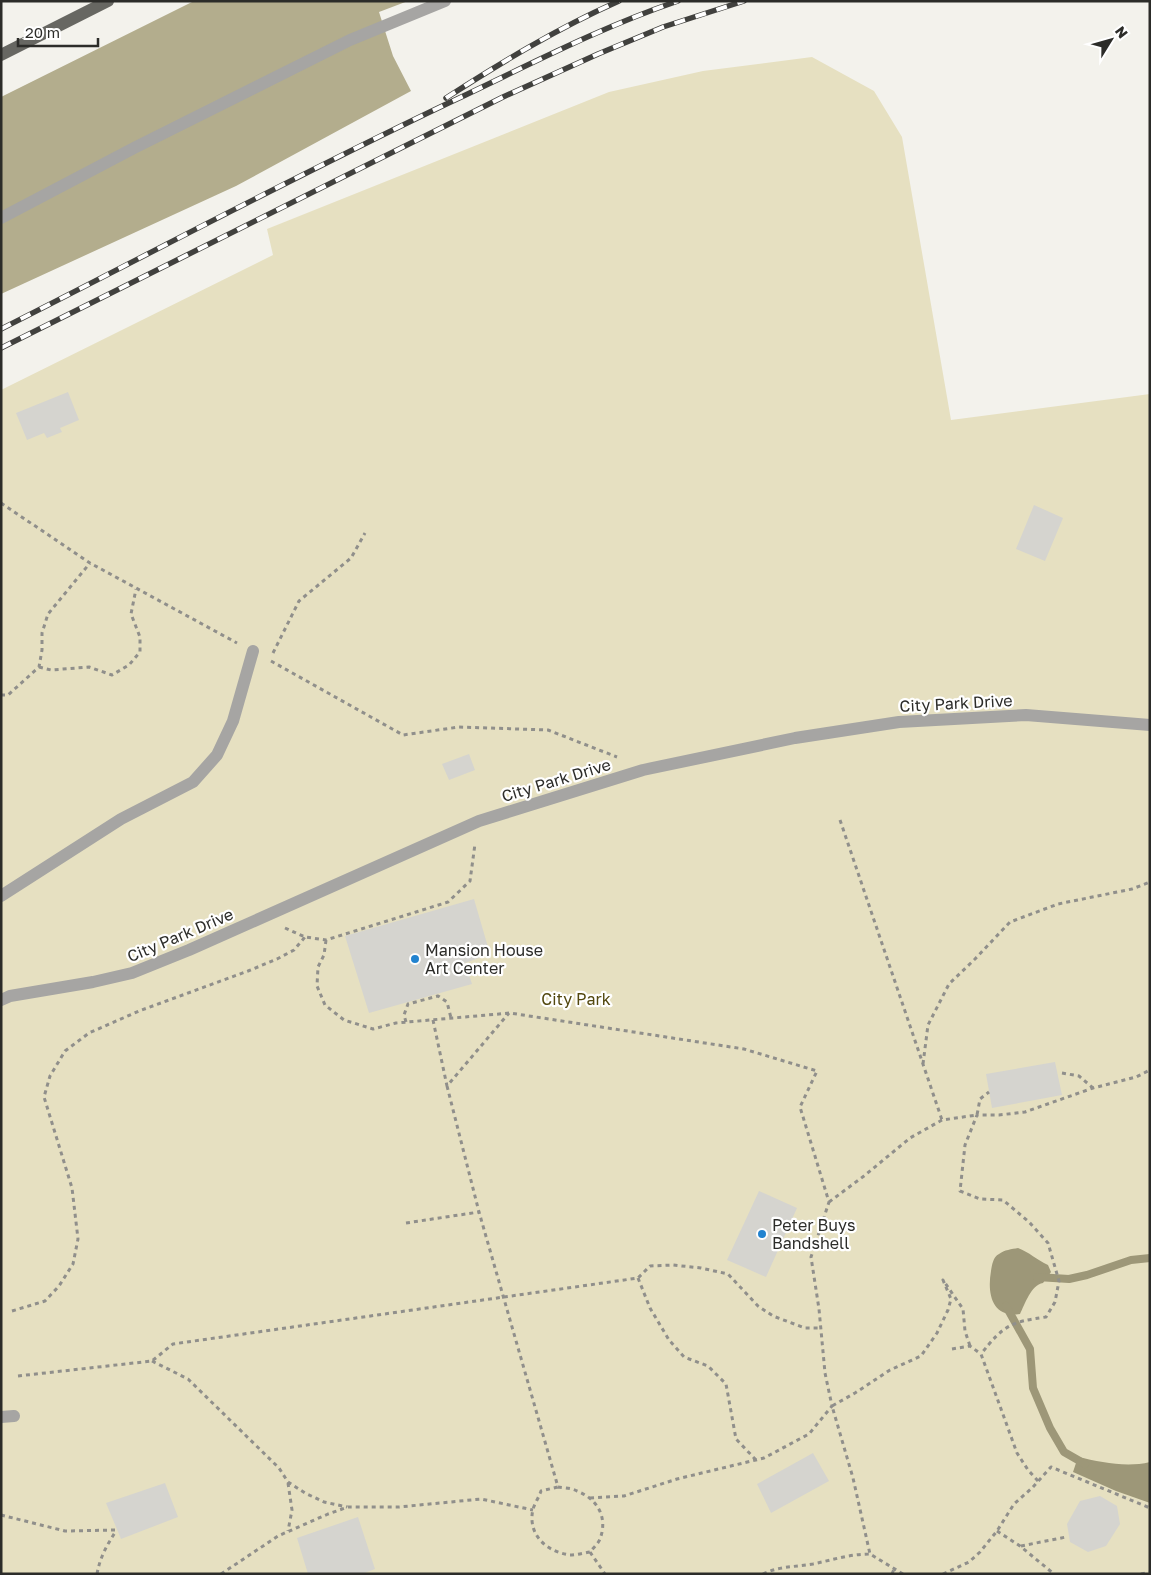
<svg xmlns="http://www.w3.org/2000/svg" width="1151" height="1575" viewBox="0 0 1151 1575" font-family="'Golos Text',sans-serif">
<style>
.green{fill:#e6e0c1}
.forest{fill:#b3ad8d}
.water{fill:#9d9778}
.lines{fill:none;stroke-linecap:round;stroke-linejoin:round}
.stream{stroke:#9d9778;stroke-width:8}
.building{fill:#d5d4cf}
.path{stroke:#908f8b;stroke-width:3;stroke-dasharray:4 4;stroke-linecap:butt}
.minor{stroke:#a6a5a3;stroke-width:12}
.major{stroke:#676762;stroke-width:12}
.rail-casing{stroke:#41413e;stroke-width:5.5}
.rail{stroke:#fff;stroke-width:4;stroke-dasharray:11;stroke-linecap:butt}
.poi-dot{fill:#2283cf;stroke:#fff;stroke-width:2}
.labels{text-anchor:middle;dominant-baseline:central;stroke-width:4.5;stroke-linejoin:round;paint-order:stroke}
.street-label{font-size:16px;fill:#2c2c29;stroke:#fff}
.poi-label{font-size:16px;fill:#2c2c29;stroke:#fff;text-anchor:start}
.park-label{font-size:16px;fill:#53480f;stroke:#fff}
</style>
<rect width="100%" height="100%" fill="#f3f2ec"/>
<path class="green" d="M812,57L874,91L902,137L951,420L1150,394V1574H1V390L273,255L267,229L609,92L703,71Z"/>
<path class="forest" d="M194,1H408L379,12L393,56L411,91L236,186L1,294V97Z"/>
<path class="water" d="M1018,1248C1029,1252 1037,1260 1048,1265L1051,1272L1043,1283C1031,1285 1025,1304 1020,1314C992,1318 987,1294 991,1271C992,1265 993,1257 999,1254C1004,1250 1012,1249 1018,1248Z
M1078,1457C1101,1462 1126,1468 1150,1462V1503L1116,1491L1073,1472Z"/>
<g class="lines">
<path class="stream" d="M1037,1277L1069,1279L1087,1275L1131,1260L1150,1258
M1006,1306L1030,1349L1033,1388L1050,1428L1064,1452L1085,1464"/>
</g>
<path class="building" d="M68,392L79,420L60,428L62,432L47,438L44,433L27,440L16,413Z
M1034,505L1063,518L1045,561L1016,549Z
M469,754L475,770L449,780L442,764Z
M474,899L490,954L465,963L472,984L369,1013L345,936Z
M1055,1062L1062,1095L992,1108L986,1074Z
M759,1191L797,1208L766,1277L727,1260Z
M813,1453L829,1481L771,1513L757,1484Z
M165,1483L178,1517L121,1539L106,1503Z
M1100,1496L1117,1506L1120,1524L1106,1546L1088,1552L1070,1542L1067,1524L1080,1501Z
M358,1517L375,1569L362,1574H308L297,1538Z"/>
<g class="lines">
<path class="path" d="M1,503L90,563L237,643
M273,653L299,601L351,558L365,533
M271,661L403,735L459,727L548,730L617,757
M39,667L51,670L89,667L112,675L129,665L140,652V637L131,614L136,589
M1,695H8L39,667L42,650V633L48,614L90,563
M840,820L942,1120
M285,928L305,937L326,940L448,902L470,881L475,844
M326,940L324,955L318,967L317,986L325,1005L344,1020L373,1029L396,1023L510,1013L744,1049L817,1071L800,1107L829,1202L811,1257L819,1309L825,1373L832,1406L809,1434L764,1458L677,1479L624,1496L590,1498
M433,1020L447,1086L509,1013
M406,1022L404,1015L408,1004L438,996L447,1002L451,1018
M923,1064L928,1025L949,984L975,959L1010,922L1058,904L1132,889L1150,882
M1062,1073L1079,1076L1093,1088
M447,1086L479,1212L558,1487
M829,1202L864,1176L910,1138L942,1120L977,1115L980,1099L989,1092
M406,1223L479,1212
M638,1278L650,1308L669,1340L684,1357L708,1366L726,1384L736,1439L756,1460
M12,1311L45,1301L59,1286L73,1264L78,1239L72,1188L44,1097L50,1076L65,1051L89,1033L139,1011L248,971L277,959L294,950L305,937
M952,1349L970,1346L981,1354
M152,1361L188,1379L279,1468L288,1482L305,1493L324,1502L347,1507
M18,1376L152,1361L173,1344L638,1278L650,1266L673,1265L701,1268L728,1274L758,1306L773,1316L805,1328H821
M1038,1481L1028,1470L1017,1453L981,1354C1004,1325 1010,1322 1046,1317L1055,1302L1059,1281L1048,1243L1029,1222L1003,1200L980,1199L960,1191L965,1145L977,1115H999L1025,1112L1093,1088L1136,1077L1150,1070
M288,1483L292,1510L288,1531
M558,1487C564,1488 572,1488 577,1491C598,1499 608,1518 600,1539C598,1544 593,1548 590,1552C584,1553 577,1555 570,1555C547,1552 527,1535 533,1509C535,1503 539,1497 541,1491Z
M1,1515L65,1531L116,1530
M997,1531L1020,1546L1054,1574
M1021,1546L1066,1537
M590,1552L605,1574
M97,1574C100,1557 107,1545 116,1531
M221,1574L278,1536L328,1514L348,1507H399L481,1499L533,1510
M763,1574C779,1566 796,1567 813,1564C832,1560 850,1554 870,1554
M892,1574L894,1569
M903,1574L870,1554L853,1478L832,1406L855,1393L890,1370L921,1356L937,1333L948,1310L951,1299L943,1280L963,1309L965,1331L970,1346
M943,1574L969,1562L980,1552L997,1531L1014,1504L1032,1488L1051,1467L1150,1508
M1141,1574L1150,1572"/>
<path class="minor" d="M1,218L134,148L350,40L445,1
M1,896L121,819L193,782L217,755L233,721L253,651
M1,1000L10,996L93,982L132,973L189,950L479,821L643,770L795,738L899,722L1026,715L1150,725
M1,1417L14,1416"/>
<path class="major" d="M1,55L108,1"/>
<g class="rail-casing">
<path id="rail" d="M446,98C502,62 558,28 619,1
M1,329C153,252 303,172 457,99C529,65 601,27 678,1
M1,348L503,97L598,54L663,27L744,1"/>
</g>
<use href="#rail" class="rail"/>
</g>
<g class="poi-dot">
<circle cx="415" cy="959" r="5"/>
<circle cx="762" cy="1234" r="5"/>
</g>
<g class="labels">
<g class="street-label">
<text transform="translate(956 703) rotate(-3)">City Park Drive</text>
<text transform="translate(556 780) rotate(-17)">City Park Drive</text>
<text transform="translate(180 935) rotate(-23)">City Park Drive</text>
</g>
<g class="poi-label">
<text x="425" y="950">Mansion House<tspan x="425" dy="18">Art Center</tspan></text>
<text x="772" y="1225">Peter Buys<tspan x="772" dy="18">Bandshell</tspan></text>
</g>
<g class="park-label">
<text x="576" y="999">City Park</text>
</g>
</g>
<rect width="1151" height="1575" fill="none" stroke="#2c2c29" stroke-width="5"/>
<g transform="translate(1111 40) rotate(53)" stroke="#ffffff" stroke-width="4" paint-order="stroke">
<path d="M0-4L9 19L0 12L-9 19Z" fill="#2c2c29"/>
<text y="-8" font-size="14" font-weight="bold" text-anchor="middle" fill="#2c2c29">N</text>
</g>
<path d="M18 38v8h80v-8" fill="none" stroke="#2c2c29" stroke-width="2.5"/>
<text x="25" y="38" font-size="15" fill="#2c2c29" stroke="#ffffff" stroke-width="4" paint-order="stroke">20 m</text>
</svg>
